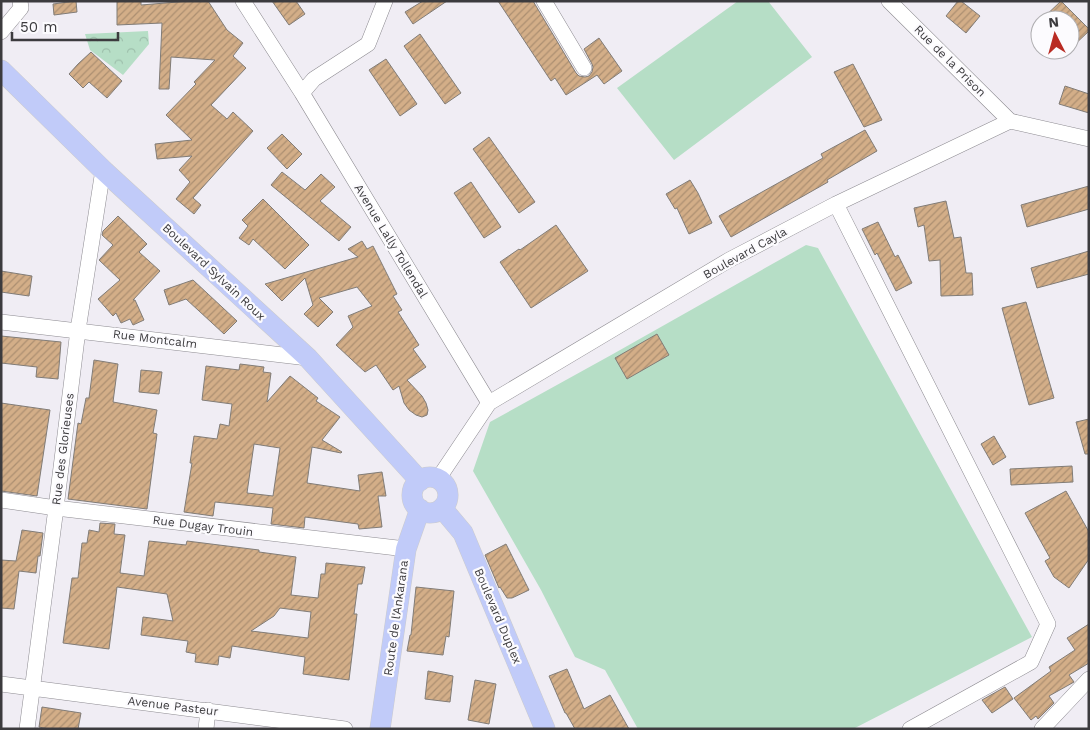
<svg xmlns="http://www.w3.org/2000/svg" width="1090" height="730" viewBox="0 0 1090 730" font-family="'Work Sans',sans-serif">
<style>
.park{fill:url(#park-crowns)}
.pitch{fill:#b6dec6}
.building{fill:url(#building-hatch);stroke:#817c77;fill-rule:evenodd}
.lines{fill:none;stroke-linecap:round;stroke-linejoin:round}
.minor-casing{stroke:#8d8b91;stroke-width:16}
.major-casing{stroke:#cccccd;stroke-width:21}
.minor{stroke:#fff;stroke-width:15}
.major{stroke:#c1cbf9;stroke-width:20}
.labels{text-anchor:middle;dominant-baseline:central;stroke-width:4.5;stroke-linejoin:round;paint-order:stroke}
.street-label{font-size:12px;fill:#3c3b3e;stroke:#fcfbfe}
</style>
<defs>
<pattern id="park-crowns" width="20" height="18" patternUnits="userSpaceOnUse" patternTransform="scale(1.25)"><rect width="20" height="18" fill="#b6dec6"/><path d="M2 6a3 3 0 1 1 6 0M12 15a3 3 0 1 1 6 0" fill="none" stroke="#9dbfab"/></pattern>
<pattern id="building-hatch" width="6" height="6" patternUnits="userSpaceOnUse" patternTransform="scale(1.25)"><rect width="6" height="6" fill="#d3ae88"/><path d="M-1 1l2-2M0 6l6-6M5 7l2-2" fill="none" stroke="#ac8f71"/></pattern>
</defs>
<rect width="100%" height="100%" fill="#f0edf4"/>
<path class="park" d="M148,31L149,44L123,75L90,50L85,34Z"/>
<path class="pitch" d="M738,1H768L812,57L674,160L617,88Z
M806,245L818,248L1032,637L853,729H638L605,670L575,657L541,590L473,471L490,422L613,354Z"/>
<path class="building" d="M76,1L77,12L54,15L53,4Z
M117,1H141V5L190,1H208L227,30L243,43L233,56L246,68L211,105L227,119L233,112L253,131L193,198L201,205L194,214L176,199L190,182L179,170L192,156L157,159L155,144L192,140L166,115L196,84L194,82L215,60L171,57L169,89H159L162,23L117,25Z
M272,1H296L305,14L289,25Z
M423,1H447L413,24L405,12Z
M498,1H533L576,73L579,76L585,77L589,76L592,72L593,67L592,64L584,49L599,38L622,71L604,84L597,75L566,95L555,78L551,81Z
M958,1H961L980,16L966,33L946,16Z
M1061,1L1089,29V31L1070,49V20H1041Z
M420,34L461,93L445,104L404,46Z
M91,52L122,81L107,98L89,82L83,88L69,74L78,64Z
M386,59L417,104L400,116L369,70Z
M853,64L882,120L864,127L834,72Z
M1065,86L1089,94V113L1059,104Z
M865,130L877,151L827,180L828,182L731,237L719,216L823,158L821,154Z
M282,134L302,154L287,169L267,148Z
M489,137L535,202L519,213L473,149Z
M282,172L305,190L321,174L335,187L320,201L351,227L339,241L271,185Z
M690,180L698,193L712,223L689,234L677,208L675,209L666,194Z
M471,182L501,227L484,238L454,193Z
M1089,186V209L1027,227L1021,205Z
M263,199L309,245L285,269L253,239L249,245L239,238L248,226L242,220Z
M946,201L954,238L961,237L966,273H972L973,295L941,296L940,260L929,261L924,225L918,227L914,208Z
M118,216L147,244L139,252L160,271L133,300H135L144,320L133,325L130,319L121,323L116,313L113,316L98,299L120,280L99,260L113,245L102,235L103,231Z
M878,222L895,257L898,255L912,283L896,291L877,253L875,255L862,229Z
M556,225L588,271L531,308L500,262L519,249L520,250Z
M362,241L367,249L373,246L397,294L393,296L402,310L398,312L419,345L413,349L426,367L407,380L422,396L426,403L428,410L427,415L422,417L416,415L409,410L404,403L399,386L393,390L376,365L365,372L336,345L353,327L348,316L372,306L357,287L319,298L333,312L318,327L304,314L313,305L305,278L282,301L265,284L358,257L348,249Z
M1089,251V274L1037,288L1031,268Z
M1,271L32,276L29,296L1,292Z
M193,280L237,321L224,334L186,299L169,305L164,290Z
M1026,302L1054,398L1029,405L1002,308Z
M657,334L669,355L627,379L615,358Z
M1,336L61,342L58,379L36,377L37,367L1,363Z
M94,360L118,364L113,402L157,410L153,433L157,434L147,509L68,499L78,423L81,424L86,398H89Z
M240,364L264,367L263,372L271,373L267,402L290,376L318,398L316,401L340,417L322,440L342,452L341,453L312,447L307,483L360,491L358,475L382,472L386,496H378L382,527L359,529L358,524L305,517L304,528L271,524L273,508L215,502L213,516L184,512L192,463H190L194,436L217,439L220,424L229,426L232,404L202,400L206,366L239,370ZM254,444L280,448L273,496L247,493Z
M141,370L162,372L159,394L139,392Z
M1,403L50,410L37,496L1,491Z
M1089,419V454H1085L1076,422Z
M994,436L1006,457L993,465L981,444Z
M1072,466L1073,482L1011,485L1010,469Z
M1066,491L1089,532V559L1069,588L1054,577L1045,561L1050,558L1025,513Z
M100,523L115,524L114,534L125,535L120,573L144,576L149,541L186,545L187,541L259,550V552L296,557L291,595L318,598L321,574H325L326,563L365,567L362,584H358L354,614H357L349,680L303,674L305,657L232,646L230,658L219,656L218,665L195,662L196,654L186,652L188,641L141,635L143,617L173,621L167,594L117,587L109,649L63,643L72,578H78L82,543H87L89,530L99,532ZM280,608L311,612L308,638L251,631L274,616Z
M22,530L43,533L40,556H38L36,573L19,571L14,609L1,608V560L16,561Z
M506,544L529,590L512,598H507L500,587L499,588L485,555Z
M416,587L454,591L449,637L446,636L443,655L407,651L410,635H411Z
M1089,624V663L1069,675L1074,682L1049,696L1054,703L1038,719L1036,716L1031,720L1014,698L1051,671L1049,667L1075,650L1067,638Z
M567,669L584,709L610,695L629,729H575L566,713H565L549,676Z
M428,671L453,676L450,702L425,699Z
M475,680L496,684L489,724L468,720Z
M1005,687L1013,699L992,713L982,700Z
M42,707L81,713L78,729H49L39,727Z"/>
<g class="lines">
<g class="minor-casing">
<path id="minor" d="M243,1L302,93L489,403
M544,1L584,68
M889,1L1010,121
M1,32L21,8L20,1
M302,93L314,79L368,44L385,1
M1010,121L1089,139
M836,204L1048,624L1031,662L910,729
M1,322L308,358
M438,479L489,403L729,260L836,204L1010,121
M1,500L56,508L406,549
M1,684L345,729
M27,729L56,508L78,330L103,170
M206,729L208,710
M1042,729L1089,679"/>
</g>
<g class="major-casing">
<path id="major" d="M1,70L103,170L308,358L420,481
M412 495a18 18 0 1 1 36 0a18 18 0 1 1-36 0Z
M442,508L463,533L545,729
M380,729L406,549L420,509"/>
</g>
<use href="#minor" class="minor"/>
<use href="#major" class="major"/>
</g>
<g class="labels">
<g class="street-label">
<text transform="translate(950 61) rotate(45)">Rue de la Prison</text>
<text transform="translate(391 241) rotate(59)">Avenue Lally Tollendal</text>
<text transform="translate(745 253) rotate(-29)">Boulevard Cayla</text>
<text transform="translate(214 272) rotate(43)">Boulevard Sylvain Roux</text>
<text transform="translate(155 339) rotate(7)">Rue Montcalm</text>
<text transform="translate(63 449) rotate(-83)">Rue des Glorieuses</text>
<text transform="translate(203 526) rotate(7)">Rue Dugay Trouin</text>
<text transform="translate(498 616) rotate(67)">Boulevard Duplex</text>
<text transform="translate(396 618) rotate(-82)">Route de l'Ankarana</text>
<text transform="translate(173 706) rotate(7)">Avenue Pasteur</text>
</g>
</g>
<rect width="1090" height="730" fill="none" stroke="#3c3b3e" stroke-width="5"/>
<g transform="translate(1055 35) rotate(354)"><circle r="24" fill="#fcfbfe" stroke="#afaeb1"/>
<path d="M0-4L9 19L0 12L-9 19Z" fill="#b92b23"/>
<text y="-8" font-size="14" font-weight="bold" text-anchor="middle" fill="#3c3b3e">N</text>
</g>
<path d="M12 32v8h106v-8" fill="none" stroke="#3c3b3e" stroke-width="2.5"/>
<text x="20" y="32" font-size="15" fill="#3c3b3e" stroke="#fcfbfe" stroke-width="4" paint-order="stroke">50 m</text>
</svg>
